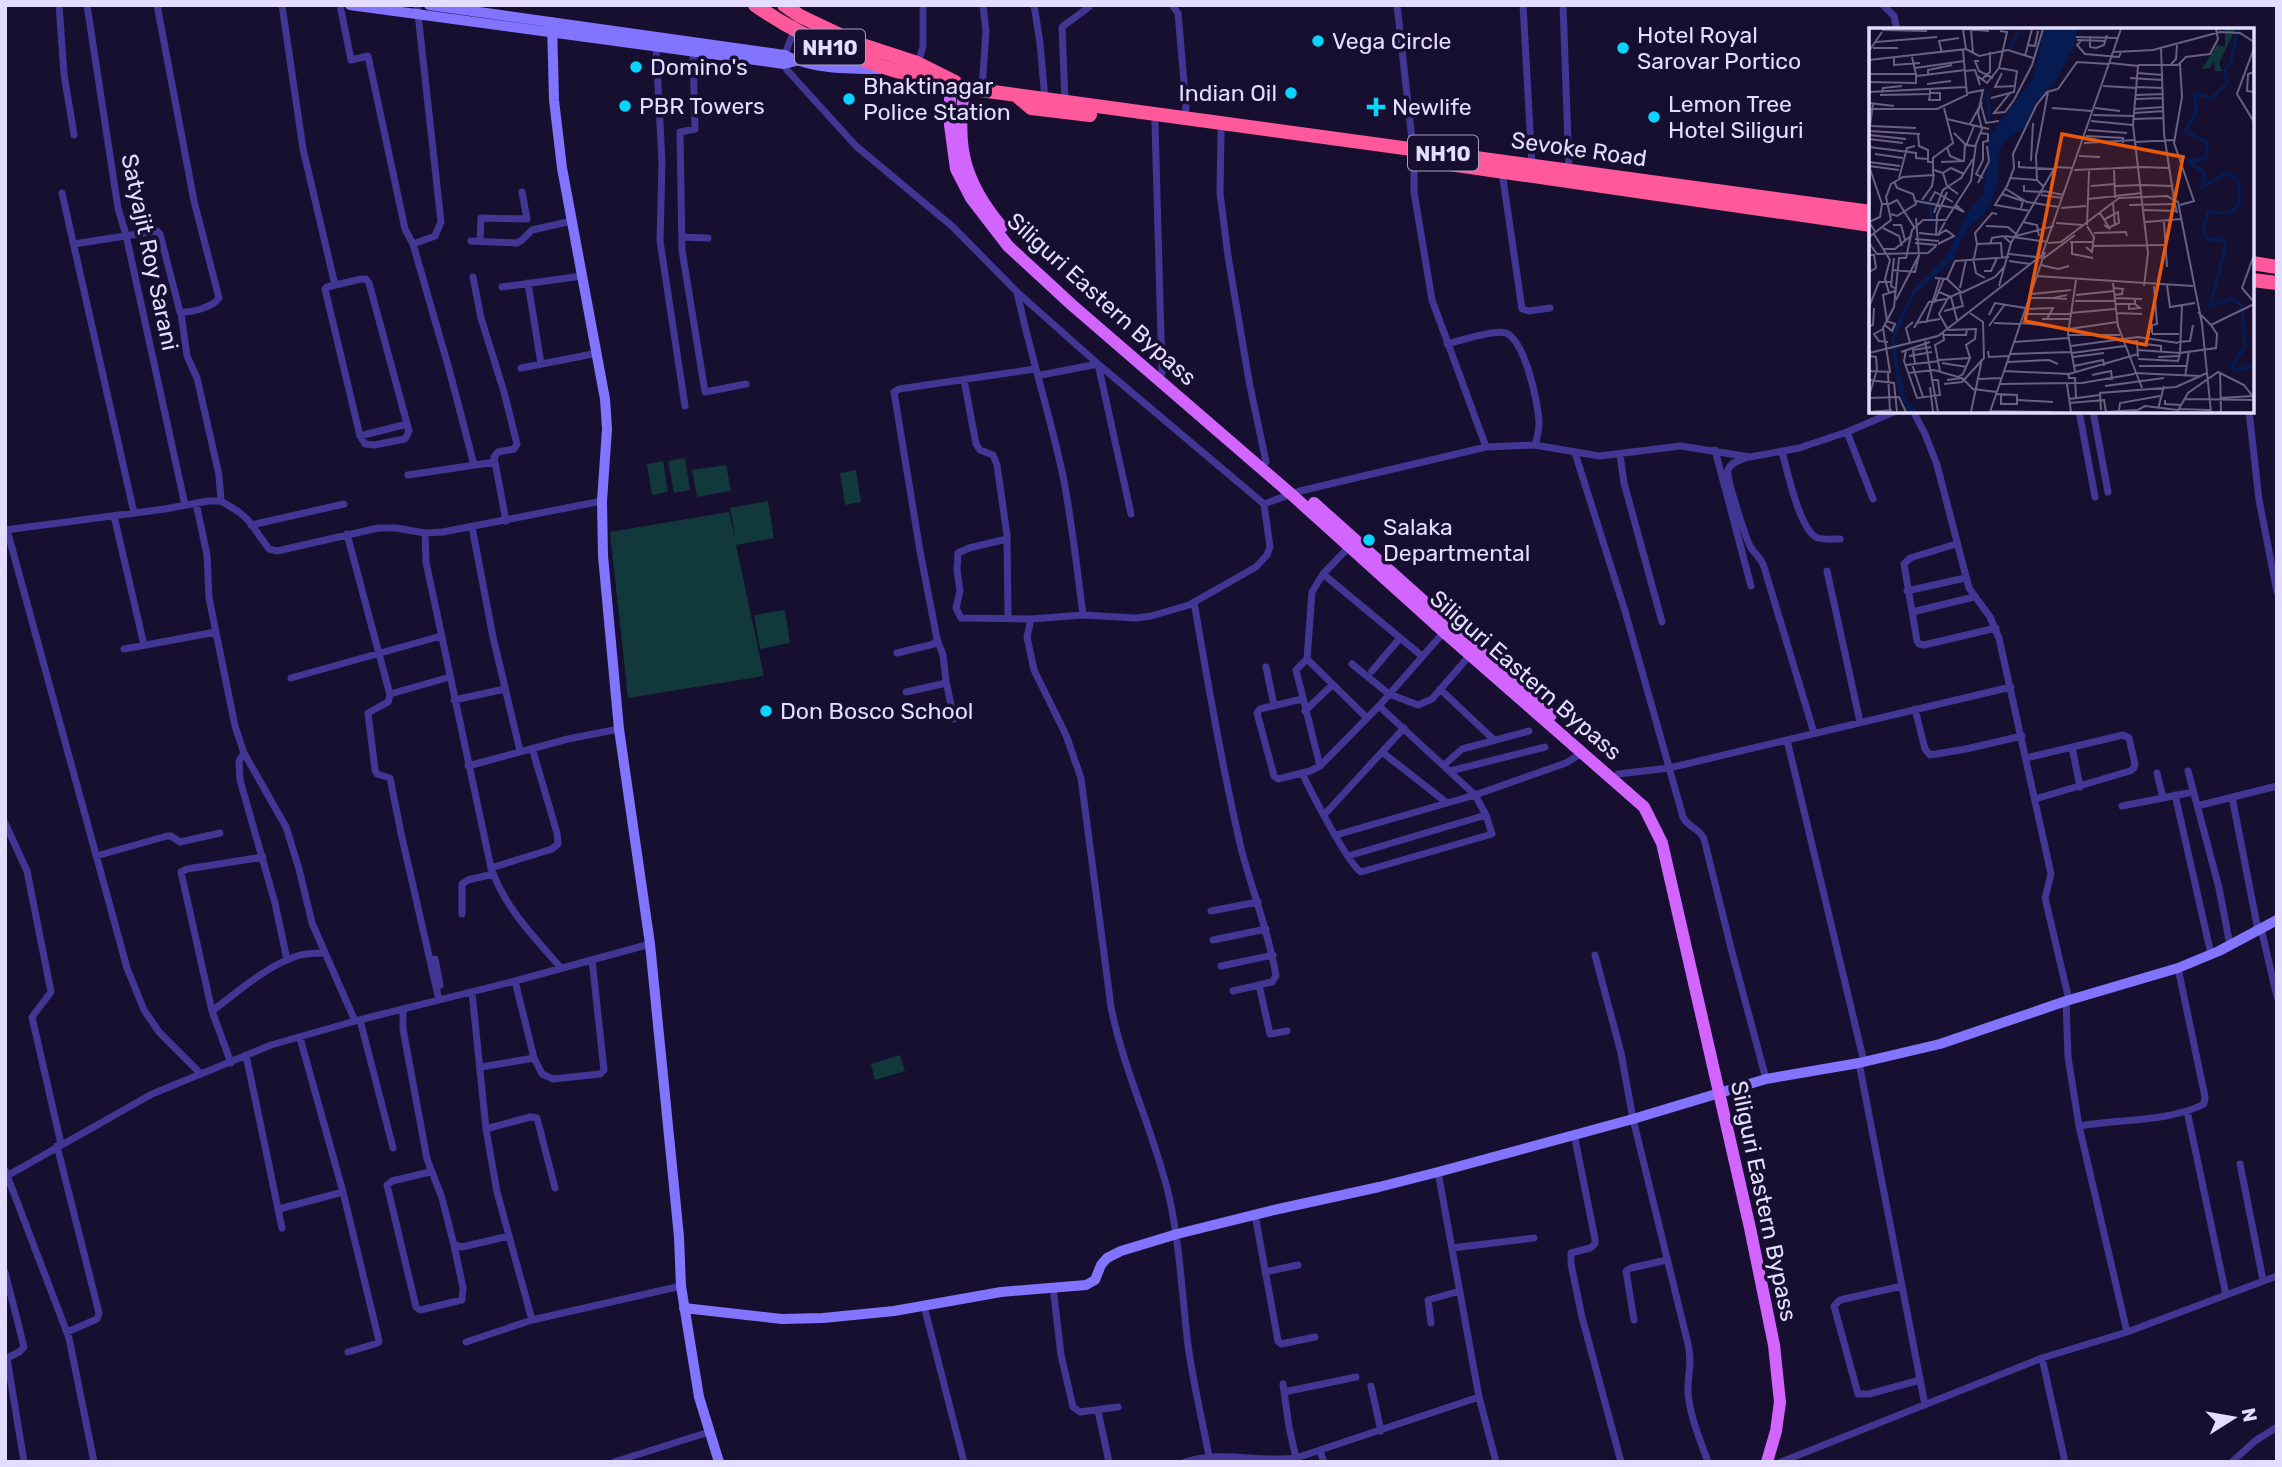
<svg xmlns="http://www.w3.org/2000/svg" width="2282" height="1467" viewBox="0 0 2282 1467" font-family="Rubik,sans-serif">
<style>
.green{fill:#11383a}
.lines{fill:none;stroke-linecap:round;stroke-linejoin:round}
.street{stroke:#413693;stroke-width:7}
.secondary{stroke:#8374ff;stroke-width:10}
.primary{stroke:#d264ff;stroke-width:12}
.highway{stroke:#ff589b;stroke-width:14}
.poi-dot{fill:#09d3ff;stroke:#170f2f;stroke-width:2.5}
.labels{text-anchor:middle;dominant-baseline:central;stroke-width:7;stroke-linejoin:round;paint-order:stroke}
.shield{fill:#170f2f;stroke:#a69fc1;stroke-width:2}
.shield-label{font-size:21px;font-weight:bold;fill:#e4ddff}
.poi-label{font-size:23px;fill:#e4ddff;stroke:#170f2f;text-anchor:start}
.street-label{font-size:23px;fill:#e4ddff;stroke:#170f2f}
.inset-river{fill:none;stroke:#051b52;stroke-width:3.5}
.inset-road{fill:none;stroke:#696182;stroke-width:2}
.view{fill:#e8590c;fill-opacity:0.15;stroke:#e8590c;stroke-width:3.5}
.inset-edge{fill:none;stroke:#e4ddff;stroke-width:3.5}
</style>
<rect width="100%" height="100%" fill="#170f2f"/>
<path class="green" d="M685,458L690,490L674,493L668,461Z
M663,461L668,492L652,495L647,464Z
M726,465L731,491L697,497L692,470Z
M856,470L861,502L845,505L840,473Z
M768,501L774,538L736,545L764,676L628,698L610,532L729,512L736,541L730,508Z
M785,610L790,643L760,649L754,615Z
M900,1055L905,1071L875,1080L871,1064Z"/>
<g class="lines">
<path class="street" d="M59,5L64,74L74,135
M87,5L118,208L126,235L185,505
M282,5L303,149L335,285
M340,5L351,60L368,56L405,229L413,244L449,369L474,465
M1034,5L1040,43L1045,99
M1172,5L1178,13L1186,105L1185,118
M1397,5L1413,149
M1523,5L1532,165
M1563,5L1569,170
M1883,5L1894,16L1897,30
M795,29C790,42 781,56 787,70L856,146L953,227L1017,292L1098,364L1264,504L1300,491L1486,447L1535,445L1599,456L1681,446L1750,457L1799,448L1847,432L1896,411
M656,47L662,162L660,241L685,406
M693,52L695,129L680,132L682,250L705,392L746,384
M918,63L923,47V5
M982,90L986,31L983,5
M1065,102L1062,27L1089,7
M1155,123L1162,373
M1221,132L1220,193L1228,256L1249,381L1266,462
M1414,159V192L1432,300L1486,447
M1502,172L1522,309L1529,311L1550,308
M62,193L134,513
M682,237L708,238
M471,241L517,243L522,240L532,230L572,221
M480,241L481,218L527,219L522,192
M74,244L157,231L160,234L180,312C191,313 213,307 219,298L194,201L157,5
M413,244L435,236L441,222L417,5
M473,277L481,318L504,392L517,444L514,449L498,452L494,457L506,521
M361,279H366L369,283L409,431L405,439L374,445L365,444L360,436L325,289L327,287Z
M528,283L541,364
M502,287L582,276
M1017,292C1030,354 1050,414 1063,476C1072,522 1077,569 1083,615
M181,313L187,356L197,378L219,475L221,501
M1447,344C1459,341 1495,329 1506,333C1525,341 1539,405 1539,424C1539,431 1537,438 1535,445
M521,368L598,353
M1041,375L1098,364L1131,514
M964,380L976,444L980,450L993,455L997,465L1007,535L1008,618
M1913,411L1925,434L1937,465L1969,588L1990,617L1999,638L2051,874L2045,898L2069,1000
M2079,411L2095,497
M2093,411L2108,492
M2249,411L2259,500L2277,592
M1847,432L1873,499
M360,436L407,424
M1715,450L1751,586
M1782,452C1787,470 1800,532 1818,538C1825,540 1833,539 1840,539
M1575,453L1625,611L1683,817C1688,828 1700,828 1704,839L1732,952L1766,1079
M1620,455L1624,483L1662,622
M1746,458C1740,460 1730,463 1728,470C1726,479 1745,534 1749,544C1753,553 1761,557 1764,567L1814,733
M408,475L495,462
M196,503L207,555L209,598L235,726L244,753L286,827L299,869L312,923L355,1021
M114,516L144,645
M251,525L344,504
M472,527L493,637L520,751
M5,530L165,509L208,501H221L239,512L248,520L269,549L277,551L378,528H396L425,533L443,532L602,501
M7,530L127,968L144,1010L159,1032L201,1074
M425,533L426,562L491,868C505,908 534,937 561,968
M347,534L390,695L388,702L368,713L375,770L377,774L390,778L401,833L439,1000
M1007,539L969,548L958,553L957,570L960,591L956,608L961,618L1031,619L1083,615L1136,618L1151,616L1189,605L1256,567L1267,555L1270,547L1264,504
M1956,544L1910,558L1904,564L1917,641L1919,644L1924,645L1996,628
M1827,571L1860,722
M1323,574L1422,656
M1907,591L1965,578
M1194,602C1208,684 1222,766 1241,848C1252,891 1269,932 1276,976L1272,982L1233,991
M1912,612L1974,597
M1031,619L1027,637L1034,670L1066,735L1081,778L1111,1007C1124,1072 1154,1132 1169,1196C1180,1245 1182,1296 1188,1345C1193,1382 1202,1419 1209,1456
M124,649L216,632
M897,653L930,645L934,644L937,639L920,551L894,392L899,389L1035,369
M1307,659L1366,717
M1352,664L1389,694L1418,705L1432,699L1470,655
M1266,667L1274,705
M1372,671L1400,638
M291,678L441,636
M946,681L954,719
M1440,689L1494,740
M906,692L942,684L946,681L943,655L937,639
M390,694L450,677
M1302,699L1260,709L1257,713L1274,776L1278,779L1310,771L1320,766L1379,706L1444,632
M454,700L505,689
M1915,709L1925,749L1930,755L1966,749L2022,736
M1305,711L1332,685
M1787,740L1864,1062
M2072,747L2080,787
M1382,752L1447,803
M244,753L239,761L240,780L275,903L287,960
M2026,758L2123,735L2129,738L2135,764L2134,768L2130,771L2035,799
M1444,765L1462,749L1529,731
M468,766L568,739L619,729
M1320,766L1296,670L1307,659L1312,592L1323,574L1350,546
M1450,771L1545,747
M2188,771L2219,888L2230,945
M1302,773C1310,790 1348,864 1361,872L1492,834L1486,815L1475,795L1379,706
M2157,773L2163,798
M1618,774L1669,768L2011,687
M2175,795L2211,954
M2232,797L2258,930
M2122,806L2193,792
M2197,806L2277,786
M1324,815L1404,728
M5,823L27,871L51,992L32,1017L61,1144
M1336,835L1475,795L1566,763L1582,753
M96,856L167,836H171L180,842L220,833
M1348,856L1486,815
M491,868L552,849L558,844L557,833L532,748
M1211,911L1258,902
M462,914V884L468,880L493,874
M2261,928L2277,997
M1213,940L1266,929
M1595,955L1621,1053L1633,1119L1688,1344C1693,1364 1687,1375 1688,1393C1690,1416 1700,1440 1708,1462
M435,959L440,985
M1221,966L1273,955
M515,981L534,1058L542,1074L553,1079L600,1074L604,1070L592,960
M1259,985L1270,1034L1287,1031
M472,992L486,1129L497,1192L532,1320
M2066,1001L2068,1057L2079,1126L2127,1332
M403,1009V1029L427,1159L442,1198L454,1245L462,1247L509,1236
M212,1011L181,872L187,869L263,857
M360,1020L393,1148
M300,1038L343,1192L379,1341L378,1343L348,1352
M246,1055L282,1228
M231,1063L212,1011C238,992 266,966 297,956C306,953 316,953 325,953
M1859,1063L1925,1405
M481,1067L534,1058
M2187,1111L2226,1295
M2079,1126C2118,1119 2169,1122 2204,1104L2205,1097L2178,968
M486,1129L530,1117L537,1118L555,1188
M1574,1134L1595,1239V1244L1590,1248L1571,1253V1264L1582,1317L1621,1462
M57,1146L99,1313L97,1319L67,1332
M2240,1164L2263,1280
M5,1170L69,1338L94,1462
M430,1172L392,1181L387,1185L416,1307L420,1310L462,1300L463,1288L454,1245
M1438,1172L1479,1397L1496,1462
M5,1177L152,1094L271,1045L355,1021L515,981L650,944
M279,1209L343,1192
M1255,1215L1278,1341L1281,1344L1315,1337
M1452,1248L1534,1238
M5,1272L24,1347L19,1352L5,1359
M1265,1272L1298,1265
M1902,1286L1840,1300L1834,1306L1858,1394H1869L1920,1380
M1053,1287L1061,1355L1073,1407L1080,1412L1118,1407
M924,1306L964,1462
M1634,1320L1626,1271L1631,1268L1667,1260
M1431,1323L1428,1300L1460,1291
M466,1342L532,1320L681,1286
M7,1358L24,1462
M2042,1358L2065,1462
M1283,1384L1289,1427L1296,1458
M1371,1386L1381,1431
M1284,1392L1356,1377
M1098,1411L1109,1462
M1320,1451L1324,1462
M614,1462L709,1432
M1185,1462C1225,1450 1256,1463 1296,1458L1479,1397
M1781,1462L2042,1358L2127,1332L2277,1276
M2232,1462L2255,1441L2277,1427"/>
<path class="secondary" d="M350,5L784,64L796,61
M429,5L785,55C810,69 851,69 880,69
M552,22L554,100L562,168L605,399L607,429L602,501L603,556L619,729L650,944L679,1237L681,1286L699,1397L719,1462
M684,1308L782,1319L823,1318L894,1311L1001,1292L1086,1285L1095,1280L1101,1265L1107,1258L1121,1251L1177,1234L1274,1210L1379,1187L1438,1172L1633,1119L1766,1079L1859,1063L1940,1044L2066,1001L2178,968L2219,951L2277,920"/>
<path class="primary" d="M950,86V125L956,169L971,198L1008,246L1072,305L1291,494L1444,632L1644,807L1662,843L1750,1228L1774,1345L1780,1402L1776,1431L1767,1462
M965,88C955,145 964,182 1002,227
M1314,503L1551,715"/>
<path class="highway" d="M755,5C813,46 882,69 950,86L1871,212
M784,5L800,16L859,44L917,63L955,82
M1017,96L1031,108L1090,115
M1422,160L1871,225
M2252,263L2277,267
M2252,280L2277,283"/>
</g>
<g class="poi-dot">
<circle cx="1318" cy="41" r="7"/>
<circle cx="1623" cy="48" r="7"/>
<circle cx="636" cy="67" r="7"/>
<circle cx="1291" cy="93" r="7"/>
<circle cx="849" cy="99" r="7"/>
<circle cx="625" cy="106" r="7"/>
<path d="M1372.5 96.5h7v7h7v7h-7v7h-7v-7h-7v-7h7z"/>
<circle cx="1654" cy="117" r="7"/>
<circle cx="1369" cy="540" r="7"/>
<circle cx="766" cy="711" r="7"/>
</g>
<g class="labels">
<g class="shield">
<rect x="795" y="29.5" width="70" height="35" rx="5"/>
<rect x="1408" y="135.5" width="70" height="35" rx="5"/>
</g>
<g class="shield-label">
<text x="830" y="47">NH10</text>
<text x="1443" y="153">NH10</text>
</g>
<g class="poi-label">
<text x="1637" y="35">Hotel Royal<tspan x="1637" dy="26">Sarovar Portico</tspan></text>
<text x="1332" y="41">Vega Circle</text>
<text x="650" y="67">Domino's</text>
<text x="863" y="86">Bhaktinagar<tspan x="863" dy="26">Police Station</tspan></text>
<text x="1277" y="93" text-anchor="end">Indian Oil</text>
<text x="1668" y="104">Lemon Tree<tspan x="1668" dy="26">Hotel Siliguri</tspan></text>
<text x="639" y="106">PBR Towers</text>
<text x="1392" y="107">Newlife</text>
<text x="1383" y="527">Salaka<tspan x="1383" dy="26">Departmental</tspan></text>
<text x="780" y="711">Don Bosco School</text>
</g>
<g class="street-label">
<text transform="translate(1579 149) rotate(8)">Sevoke Road</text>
<text transform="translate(150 252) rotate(78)">Satyajit Roy Sarani</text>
<text transform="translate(1102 299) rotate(42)">Siliguri Eastern Bypass</text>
<text transform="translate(1526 675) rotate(41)">Siliguri Eastern Bypass</text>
<text transform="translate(1764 1201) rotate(78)">Siliguri Eastern Bypass</text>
</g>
</g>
<g transform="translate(1869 28)">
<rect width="385" height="385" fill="#170f2f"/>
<path d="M356,1L366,2L350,35L353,43H346L345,32L341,40L333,41L348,17L356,19Z" fill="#11383a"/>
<path d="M175,1H208L206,17L184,57L167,73L157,99L138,111L130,122L128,159L116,185L99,200L83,232L45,267L25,312L36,369L49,384H40L30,364L22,319L24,303L43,263L78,228L100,182L114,167L121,107L164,50Z" fill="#051b52"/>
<path class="inset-river" d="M369,1L362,35L356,42L358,55L343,70L326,66L327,85L316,103L339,115L336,131L320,133L336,146L333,159L358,145L370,153V177L360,185L339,184L334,201L338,211L354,212L357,217L341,278L363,271L373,277L376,318L363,338L368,343L385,337M141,21L151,1M119,65L120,89M59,166L63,191"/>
<path class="inset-road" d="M95,1L120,3M13,2L58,3M102,2L104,25M221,8V19L227,20L235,17L238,7M207,9L249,10M208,12L237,13M212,13L208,17L216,26L250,29L252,24M7,14L68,9M158,17L166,18L169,3M292,19L295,106L305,171M4,20H29M385,20L368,66L385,94M97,21L110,28L139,22L164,30M0,23L13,4M245,24L284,22L351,4L371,5L385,14M73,25L70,13L90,10M156,28L163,1M25,30V37L51,35M0,32L97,21L94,1M110,33H106L110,43L124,50M241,35L269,38L264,97L279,225L275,258M302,36L307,31L308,17M269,37H309L317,29L341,26L349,11L347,1M46,40L95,33M130,40L138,4L131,3M96,43L106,42L111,57M385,44L379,46L378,63L385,64M133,45L126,59L147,58M268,45L294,47M0,46H47L43,29M59,47V42L83,37M107,47L118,55L130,40L148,43L145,64L122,70M48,48L96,42M261,50L294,52M112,52L121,44V24M1,54L47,55V46M58,56L82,53M234,58L268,60M268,59L294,60M0,64L97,59M13,65L14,60L33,58M141,65L125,85L136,84L145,72L163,37L174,1M11,67L61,66V61M61,67L60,72H71V65H62M267,67L294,66M266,71L294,70M0,75L25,78M112,77L117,95L130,93M183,80L223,83M226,80L251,83M0,81H68L98,67L94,22M265,81L295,79M264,85L295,83M224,87L264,88M78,91L120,101M264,91L295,90M222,93L264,97M101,96L113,74M1,98L4,75M2,98L47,100M219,102L258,105M0,103L51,106M85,105L97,117L106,118M112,105L119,106V113L114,114V132L107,146L114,150M49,106L50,118L59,122V134H64M0,107L37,111M217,108L254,110V115M0,111L34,115M266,114L305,112M215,115L266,112M97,118L105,98M0,119L47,125V130L59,131M78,119L81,128L93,133M6,126L34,130M210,128L231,129M150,133V139L184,141M162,133L164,95M0,134L31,138M72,134L95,133L96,116M0,138L13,176H18M0,138L30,142M245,139L246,170M272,139L300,140M65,142L74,145L78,158L89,166M205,142L272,139M74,145L82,140L95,146M30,150L38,120L46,118M141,150L168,152M109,155L120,133L118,118M155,157V163L174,164M274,157L303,158M222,158L246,156M246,158L274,157M175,159L168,152L167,128L179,64M137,161L158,174L190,179M174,163L195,167M133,166L154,173L152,180M172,167L193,170M219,171L273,165M53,172L63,158L65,146M47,173L85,180M61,173L66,164L84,174M244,175L246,197M18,177L28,172L45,199M260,177L306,176L308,185M311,177L325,173L305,115L313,69L311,36M85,179L95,184L87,177M192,180L217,178M275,182L308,183M161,183L126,177L138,158L145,140L144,126L168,76L178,64L189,61L208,34L239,36M65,185L74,162L92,150L104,131M231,185L241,201L235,197M22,186L28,188L47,176L44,166L28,160L25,153M0,189L1,165M236,191L249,184L250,195L241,199M154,194L168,197L170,208M276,194L313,191M295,194L298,239M187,195L214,197M24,197H32L36,212M218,197L220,143M117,198L139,199L147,206M14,200L30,208L33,218M7,205L0,194L11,189L13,176M50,205L69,207L76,194M225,205L257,204L258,208M5,206L21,232L16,251L20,265L26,263M67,207L68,187L78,164M69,207L77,202L85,208L69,216M136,208L179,214M147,208L185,198M0,209L22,192L17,169L22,156L34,149L64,147V130L84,115L75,80M46,211L70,213M201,214H224M203,214V226L224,230M0,215L8,226L59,225L67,218M46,215L68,217M179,215L192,214L250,170L298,168L309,174L333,296L342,384M108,216L106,205L123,185L128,186M121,216L123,210L134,208L142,215M224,218L295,217M217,219L223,224L225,209L218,198M15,221H26L43,207M140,226L175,230L206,207M0,227H5L7,240L0,244M385,227L373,260L385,274M25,230L22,258L27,261M104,230L107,245L116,250M105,230L108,216L132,215L133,229M140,233L161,236M172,237L189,241L200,238M24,242L46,244L50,227M115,243H122L128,230M167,248L324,258M66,250L78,251L92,264L79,270L70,286L78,300M78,251L86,233L140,229M244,255L249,298L273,360M298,257L301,279L326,275M130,258L142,215L186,139L204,140M91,260L97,232M245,260L254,261L253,266L245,267M70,264L82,269L88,292M92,265L126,249L136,238M162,266L202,262M198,267L185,270L198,271M207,267L245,263M160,270H185M245,270L273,271M27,272L50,227L47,190M206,273H246M65,275L75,250M246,276H266V271M260,277V281L271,280L266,276M0,279L10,254H22M157,281L184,280L178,291M75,283L94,278L91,266M329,284L342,297L385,276M201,285L246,281M247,285L273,286M155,286H201M120,287L126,275L156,280M173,291H200M47,295L71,291M57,295L71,250M125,295L151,296M151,295L183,298M16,297L23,303L26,296L18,293L14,267L20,265M0,298L4,297L5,280M120,298L136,276M45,300L60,274L77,271M14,301L5,306L10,313L19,314M200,301L248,294M283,305V297L288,296L285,258M283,306H310M75,307H97L98,301M199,307H251M56,313L69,384M145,314L199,310M258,314L268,313L269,329M309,314L321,313L324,297M41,315L37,300L44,294M268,315L292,318V323M202,318L269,309L309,315M37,322L35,333L48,370L71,367L69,352H63M269,322L311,325M119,323L120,329L140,328M32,324L61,314M0,325L69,308L173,227L252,1M203,325L256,318M311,325L313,277M141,326L203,324M0,328L7,329L8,342L0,368M40,328L63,324M204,329L235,325M289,329L311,328M269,331L309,333L311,325L347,320L348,306L342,297M70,332L101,330M139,334L180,332L189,336M46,335L44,322L62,319M73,335L98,339M43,336L54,369M37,337L70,333M205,338L234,332L235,338M270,338H318M0,343L21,344L14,300L25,279L30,230H37L43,202L54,192H77L102,153L107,116L113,101L109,85L114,62L99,65M71,343L66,317L75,312L74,305M135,343L200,346L269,326M206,343L199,306L207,252M351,344L352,384M19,345L21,384M39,345L65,342L89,349L94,346L101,330L97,317L106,311L107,301L79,302M265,345L331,348M199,346L200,350H206L207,370M223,347L242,343L243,352M316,349L320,323M110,351L133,350M0,352L25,355L28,384M78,352L93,350L104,361L128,364M75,356L93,354L115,330L114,294L101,285M131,356L213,355L265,346M198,356L202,384M236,358L295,350M61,359L64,384M127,366L148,367V376H132V366M0,370L30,369L37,384M351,370L384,368M200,371L231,367M316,371L385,372M149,372L184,374M296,372V376L313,377M200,375L235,372L237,384M289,381L295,358M310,381L341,382M232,382L231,365L307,359L338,345M250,382L251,375L291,368M121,383L182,384M0,384L23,382M102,384L113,331M121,384L176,224M237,384L267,382M265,384L276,378L309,382M308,384L319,365L349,344L375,357L385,370"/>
<path class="view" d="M193,106L314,129L277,317L156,293Z"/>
<rect width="385" height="385" class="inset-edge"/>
</g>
<rect width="2282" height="1467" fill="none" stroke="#e4ddff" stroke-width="14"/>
<g transform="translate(2233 1418) rotate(79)" stroke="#170f2f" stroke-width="5" paint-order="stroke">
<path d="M0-5L12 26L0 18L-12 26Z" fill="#e4ddff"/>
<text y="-10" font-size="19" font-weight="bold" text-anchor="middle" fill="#e4ddff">N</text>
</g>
</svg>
